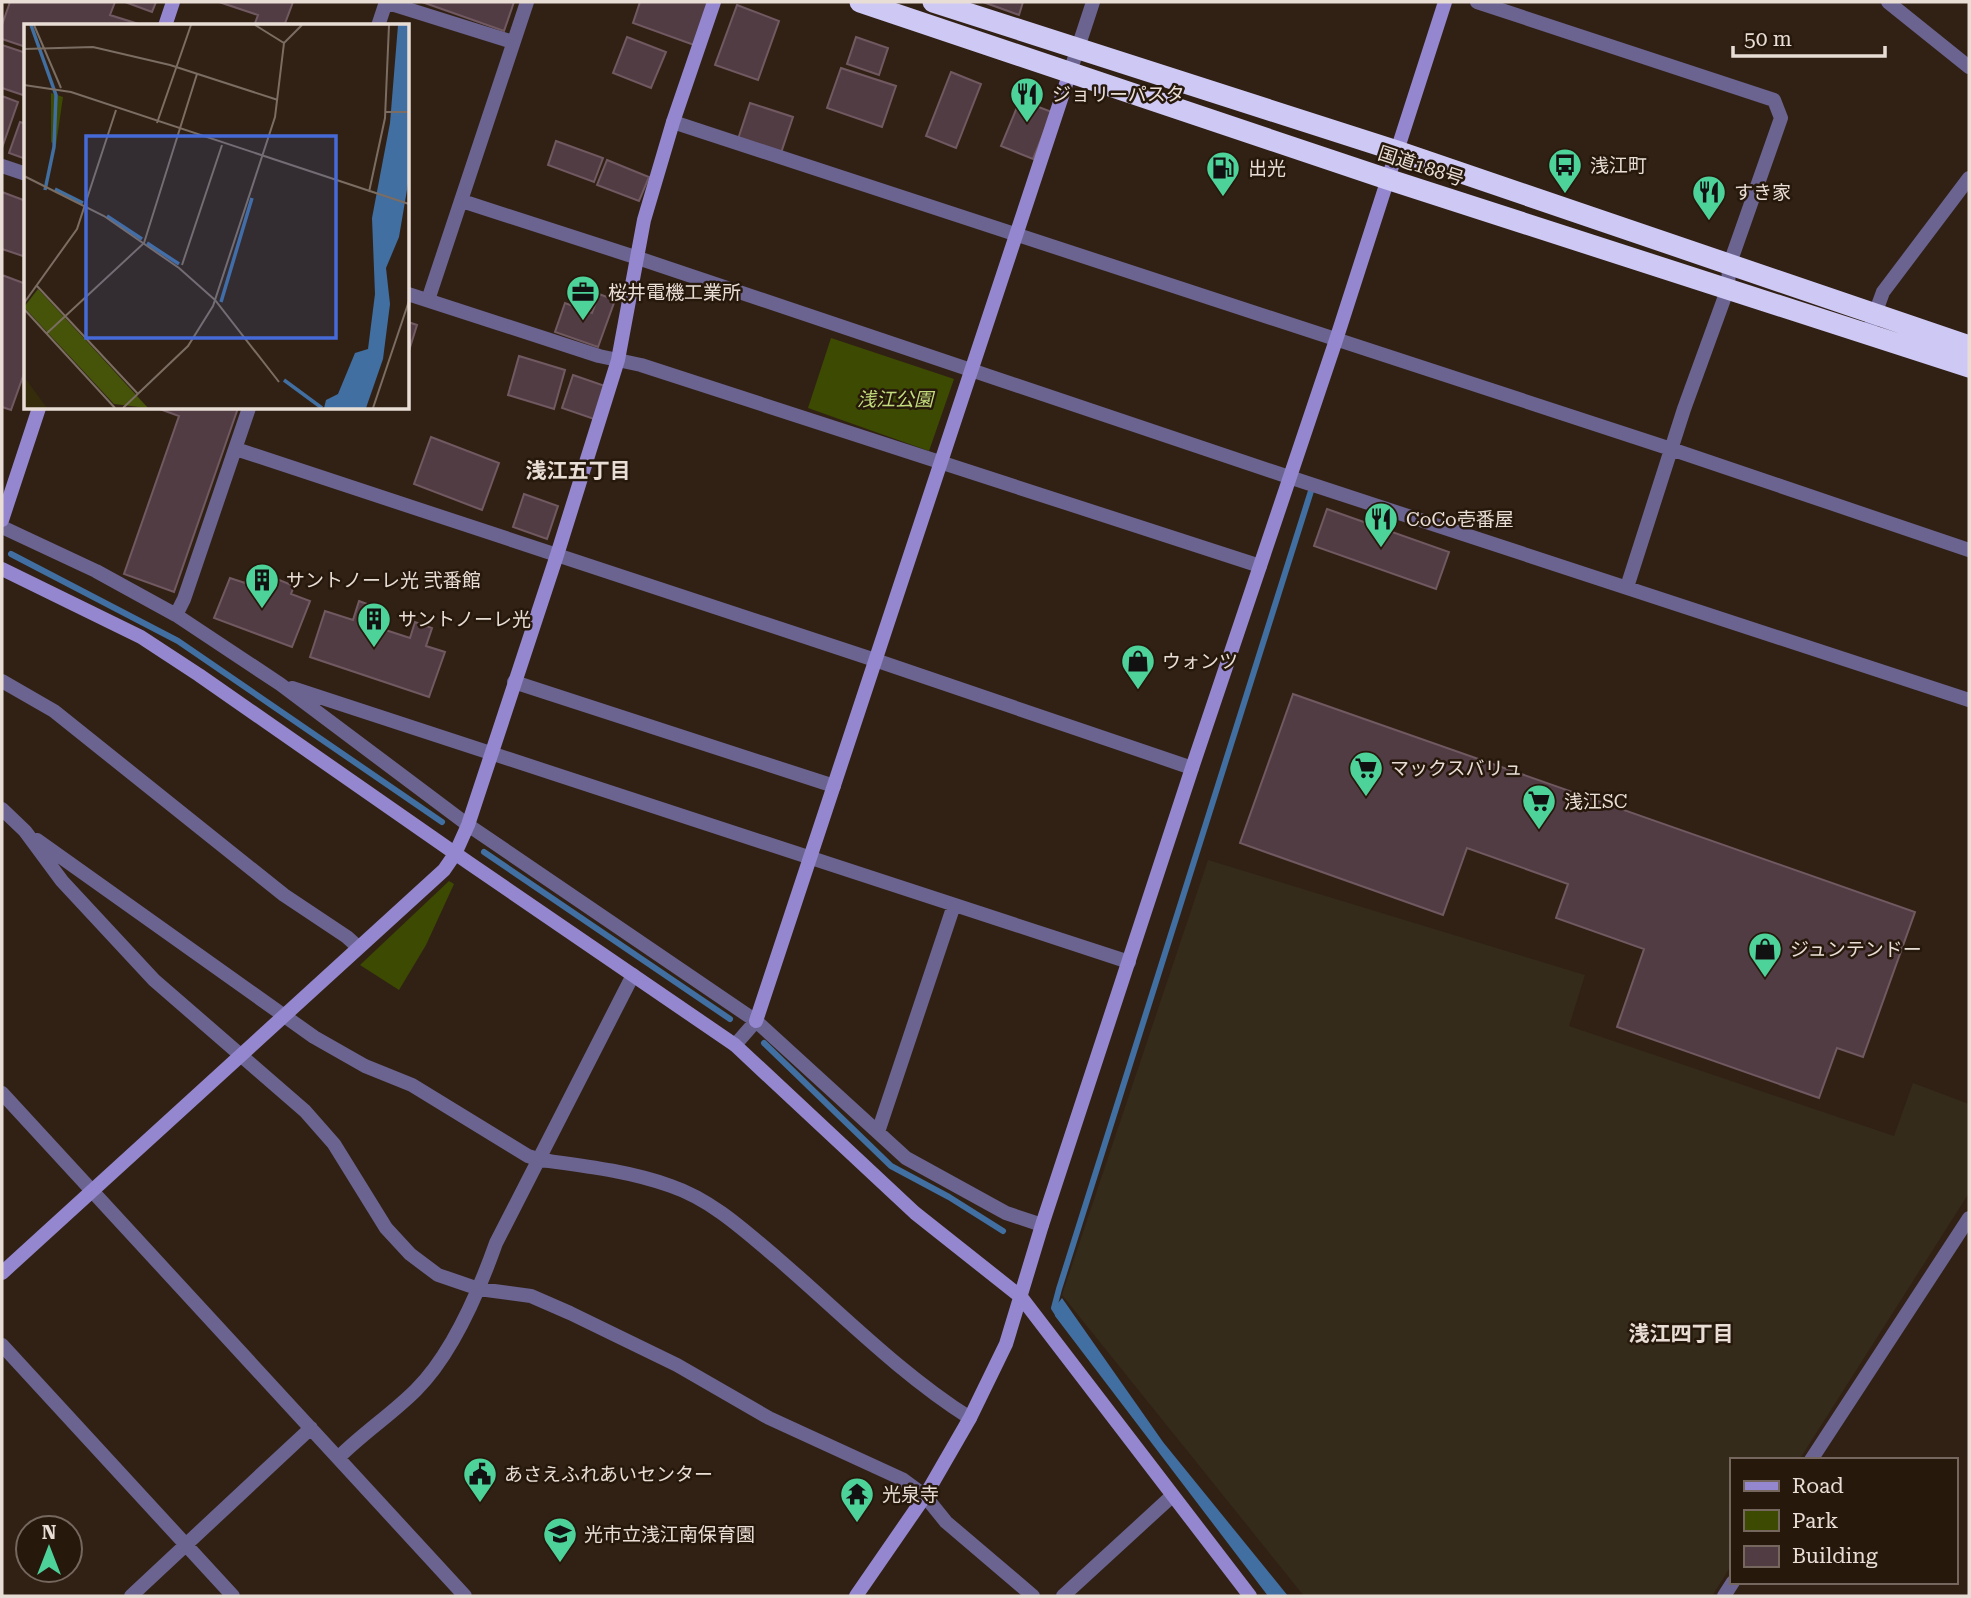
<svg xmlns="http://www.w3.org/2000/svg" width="1971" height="1598" viewBox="0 0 1971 1598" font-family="'Roboto Serif','Noto Sans JP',serif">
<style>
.industrial{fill:#342b1b}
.green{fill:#3c4a02}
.water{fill:#416fa2}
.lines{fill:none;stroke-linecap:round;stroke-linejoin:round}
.stream{stroke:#416fa2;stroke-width:6}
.building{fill:#523c43;stroke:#715961;stroke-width:2}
.street{stroke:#6b6491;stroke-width:14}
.secondary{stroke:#9487cf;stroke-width:14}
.highway{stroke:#cec8f5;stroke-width:21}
.labels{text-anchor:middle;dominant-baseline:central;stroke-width:5;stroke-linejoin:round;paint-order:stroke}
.poi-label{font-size:19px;fill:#e9ded6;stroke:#27180c;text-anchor:start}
.street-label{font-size:19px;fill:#e9ded6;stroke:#27180c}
.park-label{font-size:19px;font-style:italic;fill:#c3dd7d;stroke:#27180c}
.neighbourhood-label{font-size:21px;font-weight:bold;fill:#e9ded6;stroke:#27180c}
.inset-river{fill:none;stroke:#416fa2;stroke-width:3.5}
.inset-road{fill:none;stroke:#7b6d62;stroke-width:2}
.view{fill:#466bd8;fill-opacity:0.15;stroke:#466bd8;stroke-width:3.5}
.inset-edge{fill:none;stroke:#e9ded6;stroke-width:3.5}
</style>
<rect width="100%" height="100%" fill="#312115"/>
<path class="industrial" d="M1208,860L1585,975L1569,1026L1894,1136L1913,1083L1969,1104V1193L1799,1460H1731V1566L1712,1596H1304L1062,1295Z"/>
<path class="green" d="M831,338L954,379L929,451L808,408Z
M449,881L454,884L426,945L399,990L360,965Z"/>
<path class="water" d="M1062,1298L1163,1442L1288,1596H1268L1055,1316L1054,1308Z"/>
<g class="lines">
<path class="stream" d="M11,554L178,641L442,822
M484,852L730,1019
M764,1043L891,1166L949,1197L1003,1231
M1058,1314L1054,1308L1059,1289L1311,491"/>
</g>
<path class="building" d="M10,2H115L110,15L145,26H26V47L2,39V25Z
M125,2H156L152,12Z
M219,2H293L284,26H254L258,15Z
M422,2H514L504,31Z
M640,2H710L694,45L633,23Z
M983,2H1023L1019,15Z
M737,5L779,21L758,80L715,65Z
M627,37L666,52L651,88L613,73Z
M856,37L888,48L879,75L847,64Z
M2,45L26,53V96L2,88Z
M841,68L896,86L882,127L827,108Z
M951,72L981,84L956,148L926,136Z
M2,96L18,102L2,148Z
M1020,100L1052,112L1033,159L1001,146Z
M750,103L793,117L781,153L738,139Z
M20,122L26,124V159L9,153Z
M556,141L603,158L594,182L548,165Z
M607,160L649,177L639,201L597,185Z
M2,192L26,201V257L2,249Z
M2,275L26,284V368L11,410L2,407Z
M599,294L615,300L598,347L555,332L565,303L592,313Z
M408,322L417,325L408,354Z
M519,356L565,370L554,409L508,395Z
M573,375L608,387L597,420L562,408Z
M157,408H238L174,592L124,574L179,416Z
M431,437L499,463L482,510L414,484Z
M524,494L558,506L547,539L513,527Z
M1327,509L1449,552L1436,589L1314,546Z
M250,572L253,574L249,586L271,594L277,579L294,586L291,594L310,601L292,647L214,618L230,578L245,583Z
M359,601L370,605L364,623L410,638L415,622L432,628L426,646L445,652L429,697L310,657L325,611L353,620Z
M1293,694L1915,912L1863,1057L1837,1048L1819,1098L1617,1027L1644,949L1556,918L1568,884L1467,848L1443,915L1240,843Z"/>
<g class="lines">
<path class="street" d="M385,2L513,42
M1477,2L1774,100L1781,118L1729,266L1728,288L1684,409L1627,587
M1888,2L1969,67
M378,26L386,2
M1070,72L1093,2
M673,122L1671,449L1969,550
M2,166L26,174
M462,201L638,258L1289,477L1969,700
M408,294L599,356L641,365L1260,566
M428,300L527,2
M1872,322L1883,292L1969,178
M236,449L875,660L1192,768
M2,527L96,571L176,615L280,684L468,825L756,1021L906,1158L1006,1213L1042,1225
M176,615L184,599L249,408
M2,681L54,711L284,895L347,937L358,947
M514,682L834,786
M292,688L1129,962
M2,809L25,831L62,881L154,980L305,1111L334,1144L386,1228L410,1254L438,1275L479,1289L531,1296L570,1313L677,1365L769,1418L902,1479L925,1496L946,1522L1033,1596
M37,840L314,1037L365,1066L412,1085L528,1156L541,1160C585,1166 629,1171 671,1186C712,1200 745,1231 777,1258C840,1312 899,1373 970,1418
M735,1045L756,1021
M2,1093L465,1596
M878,1132L954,905
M2,1345L233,1596
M338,1458C363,1433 392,1414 416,1390C452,1354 479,1291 496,1243L633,975
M1811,1460L1969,1218
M131,1596L311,1428
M1063,1596L1172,1496
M1724,1596L1733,1582"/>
<path class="secondary" d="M165,26L173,2
M2,520L39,408
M2,569L141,637L199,675L469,863L735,1045L915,1213L1021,1297L1250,1596
M756,1021L1070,72
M2,1273L444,870L455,854L468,825L557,555L618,360L644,220L673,122L714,2
M856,1596L925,1496L970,1418L1006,1344L1042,1225L1192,768L1336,340L1445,2"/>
<path class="highway" d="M860,2L1387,179L1969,367
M933,2L1397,151L1969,346"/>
</g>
<defs>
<g id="restaurant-pin" transform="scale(1.75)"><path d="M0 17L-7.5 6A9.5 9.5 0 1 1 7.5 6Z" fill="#4dd39a" stroke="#27180c"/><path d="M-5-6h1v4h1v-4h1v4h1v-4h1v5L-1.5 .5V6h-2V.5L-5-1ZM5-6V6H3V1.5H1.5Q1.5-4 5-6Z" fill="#111"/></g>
<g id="bus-pin" transform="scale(1.75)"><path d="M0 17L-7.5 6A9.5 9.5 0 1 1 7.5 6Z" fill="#4dd39a" stroke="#27180c"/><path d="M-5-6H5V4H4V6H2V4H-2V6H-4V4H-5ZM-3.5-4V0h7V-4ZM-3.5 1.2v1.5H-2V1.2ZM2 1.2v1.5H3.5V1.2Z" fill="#111"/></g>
<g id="fuel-pin" transform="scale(1.75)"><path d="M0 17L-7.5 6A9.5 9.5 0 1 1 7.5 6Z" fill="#4dd39a" stroke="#27180c"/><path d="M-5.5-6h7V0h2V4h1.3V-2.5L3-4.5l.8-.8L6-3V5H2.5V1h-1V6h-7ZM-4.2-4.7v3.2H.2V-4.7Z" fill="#111"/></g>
<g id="office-pin" transform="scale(1.75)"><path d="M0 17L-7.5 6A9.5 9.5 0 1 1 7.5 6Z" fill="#4dd39a" stroke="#27180c"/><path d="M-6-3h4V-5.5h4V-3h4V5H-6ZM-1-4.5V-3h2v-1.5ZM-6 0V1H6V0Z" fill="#111"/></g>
<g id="building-pin" transform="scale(1.75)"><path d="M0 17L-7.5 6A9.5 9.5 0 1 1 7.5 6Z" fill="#4dd39a" stroke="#27180c"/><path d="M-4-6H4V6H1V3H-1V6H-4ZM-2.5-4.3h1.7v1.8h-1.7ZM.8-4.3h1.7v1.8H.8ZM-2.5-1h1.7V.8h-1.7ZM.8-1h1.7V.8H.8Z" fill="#111"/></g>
<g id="shop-pin" transform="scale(1.75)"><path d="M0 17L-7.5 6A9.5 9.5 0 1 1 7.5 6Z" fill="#4dd39a" stroke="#27180c"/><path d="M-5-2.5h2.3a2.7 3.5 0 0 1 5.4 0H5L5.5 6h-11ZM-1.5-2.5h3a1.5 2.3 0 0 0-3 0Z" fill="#111"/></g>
<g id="supermarket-pin" transform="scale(1.75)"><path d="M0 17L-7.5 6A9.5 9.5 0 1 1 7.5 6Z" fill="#4dd39a" stroke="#27180c"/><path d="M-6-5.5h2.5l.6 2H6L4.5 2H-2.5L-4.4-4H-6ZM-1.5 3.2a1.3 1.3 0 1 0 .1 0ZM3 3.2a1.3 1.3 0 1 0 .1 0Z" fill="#111"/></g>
<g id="civic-pin" transform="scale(1.75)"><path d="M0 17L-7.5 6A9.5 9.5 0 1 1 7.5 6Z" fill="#4dd39a" stroke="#27180c"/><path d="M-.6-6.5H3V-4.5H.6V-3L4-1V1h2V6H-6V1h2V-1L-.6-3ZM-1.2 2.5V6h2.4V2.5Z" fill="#111"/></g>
<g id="temple-pin" transform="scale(1.75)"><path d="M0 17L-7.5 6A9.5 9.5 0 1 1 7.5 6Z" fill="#4dd39a" stroke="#27180c"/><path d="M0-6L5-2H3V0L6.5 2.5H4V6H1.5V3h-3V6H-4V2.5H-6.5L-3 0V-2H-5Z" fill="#111"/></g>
<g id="school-pin" transform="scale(1.75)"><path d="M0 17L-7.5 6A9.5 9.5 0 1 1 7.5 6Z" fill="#4dd39a" stroke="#27180c"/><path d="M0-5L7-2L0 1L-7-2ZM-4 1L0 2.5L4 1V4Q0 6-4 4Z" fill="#111"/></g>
</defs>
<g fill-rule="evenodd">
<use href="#restaurant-pin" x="1027" y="94"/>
<use href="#bus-pin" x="1565" y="165"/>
<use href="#fuel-pin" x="1223" y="168"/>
<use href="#restaurant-pin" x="1709" y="192"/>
<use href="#office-pin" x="583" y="292"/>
<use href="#restaurant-pin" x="1381" y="519"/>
<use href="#building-pin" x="262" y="580"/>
<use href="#building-pin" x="374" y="619"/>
<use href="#shop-pin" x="1138" y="661"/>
<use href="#supermarket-pin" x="1366" y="768"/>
<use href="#supermarket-pin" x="1539" y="801"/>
<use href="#shop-pin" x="1765" y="949"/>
<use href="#civic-pin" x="480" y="1474"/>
<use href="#temple-pin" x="857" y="1494"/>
<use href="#school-pin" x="560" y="1534"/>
</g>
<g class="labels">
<g class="poi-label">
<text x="1052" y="94">ジョリーパスタ</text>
<text x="1590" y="165">浅江町</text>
<text x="1248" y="168">出光</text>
<text x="1734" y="192">すき家</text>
<text x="608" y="292">桜井電機工業所</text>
<text x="1406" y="519">CoCo壱番屋</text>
<text x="286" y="580">サントノーレ光 弐番館</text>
<text x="398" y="619">サントノーレ光</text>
<text x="1162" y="661">ウォンツ</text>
<text x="1390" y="768">マックスバリュ</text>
<text x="1564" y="801">浅江SC</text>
<text x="1790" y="949">ジュンテンドー</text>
<text x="504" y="1474">あさえふれあいセンター</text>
<text x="882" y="1494">光泉寺</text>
<text x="584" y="1534">光市立浅江南保育園</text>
</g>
<g class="street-label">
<text transform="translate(1421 166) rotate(18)">国道188号</text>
</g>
<g class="park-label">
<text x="895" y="399">浅江公園</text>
</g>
<g class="neighbourhood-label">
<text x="578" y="471">浅江五丁目</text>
<text x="1681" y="1334">浅江四丁目</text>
</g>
</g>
<g transform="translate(24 24)">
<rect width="385" height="385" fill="#312115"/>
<path d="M27,69L39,73L32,121L27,118Z" fill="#3c4a02"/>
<path d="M14,265L67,322L124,384L90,380L25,310L0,283Z" fill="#455409"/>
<path d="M0,352L1,354L23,384H0Z" fill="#342c0b"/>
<path d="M374,1H385V154L375,213L362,244L366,280L359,335L342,384H300L302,376L314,370L331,329L344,325L351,270L348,194L366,99Z" fill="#416fa2"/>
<path class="inset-river" d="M7,1L32,71L30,123L21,166M31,165L59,179M83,192L118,215M123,219L155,240M197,278L228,174M260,356L298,384"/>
<path class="inset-road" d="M10,1L37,64M231,1L260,19L278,1M0,25L69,23L146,41L254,76M0,61L47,68L385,180M361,88H385M133,99L167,1M0,152L80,192L155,244L191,276L255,358M345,168L361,94L365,1M158,241L198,121M13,262L114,370M0,279L53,205L92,86M0,285L91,384M22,310L120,219L173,50M99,384L164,322L189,282L251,93L260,19M349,384L385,277"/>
<path class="view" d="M62,112H312V314H62Z"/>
<rect width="385" height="385" class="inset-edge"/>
</g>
<rect width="1971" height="1598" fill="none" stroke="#e9ded6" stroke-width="7"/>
<rect x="1730" y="1458" width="228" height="126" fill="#27180c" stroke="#75675d" stroke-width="2"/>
<rect x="1744" y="1481" width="35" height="10" fill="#9487cf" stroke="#75675d" stroke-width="2"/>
<text x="1792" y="1493" font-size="21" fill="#e9ded6">Road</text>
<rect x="1744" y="1510" width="35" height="21" fill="#3c4a02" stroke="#75675d" stroke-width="2"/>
<text x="1792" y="1528" font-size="21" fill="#e9ded6">Park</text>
<rect x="1744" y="1546" width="35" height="21" fill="#523c43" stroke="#75675d" stroke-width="2"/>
<text x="1792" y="1563" font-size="21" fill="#e9ded6">Building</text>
<g transform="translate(49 1549)"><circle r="33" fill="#27180c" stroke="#75675d" stroke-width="2"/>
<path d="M0-5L12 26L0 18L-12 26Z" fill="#4dd39a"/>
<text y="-10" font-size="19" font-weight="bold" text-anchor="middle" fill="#e9ded6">N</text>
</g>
<path d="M1733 46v10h152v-10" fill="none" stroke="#e9ded6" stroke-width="3.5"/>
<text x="1744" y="46" font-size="21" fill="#e9ded6" stroke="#27180c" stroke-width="5" paint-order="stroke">50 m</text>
</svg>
